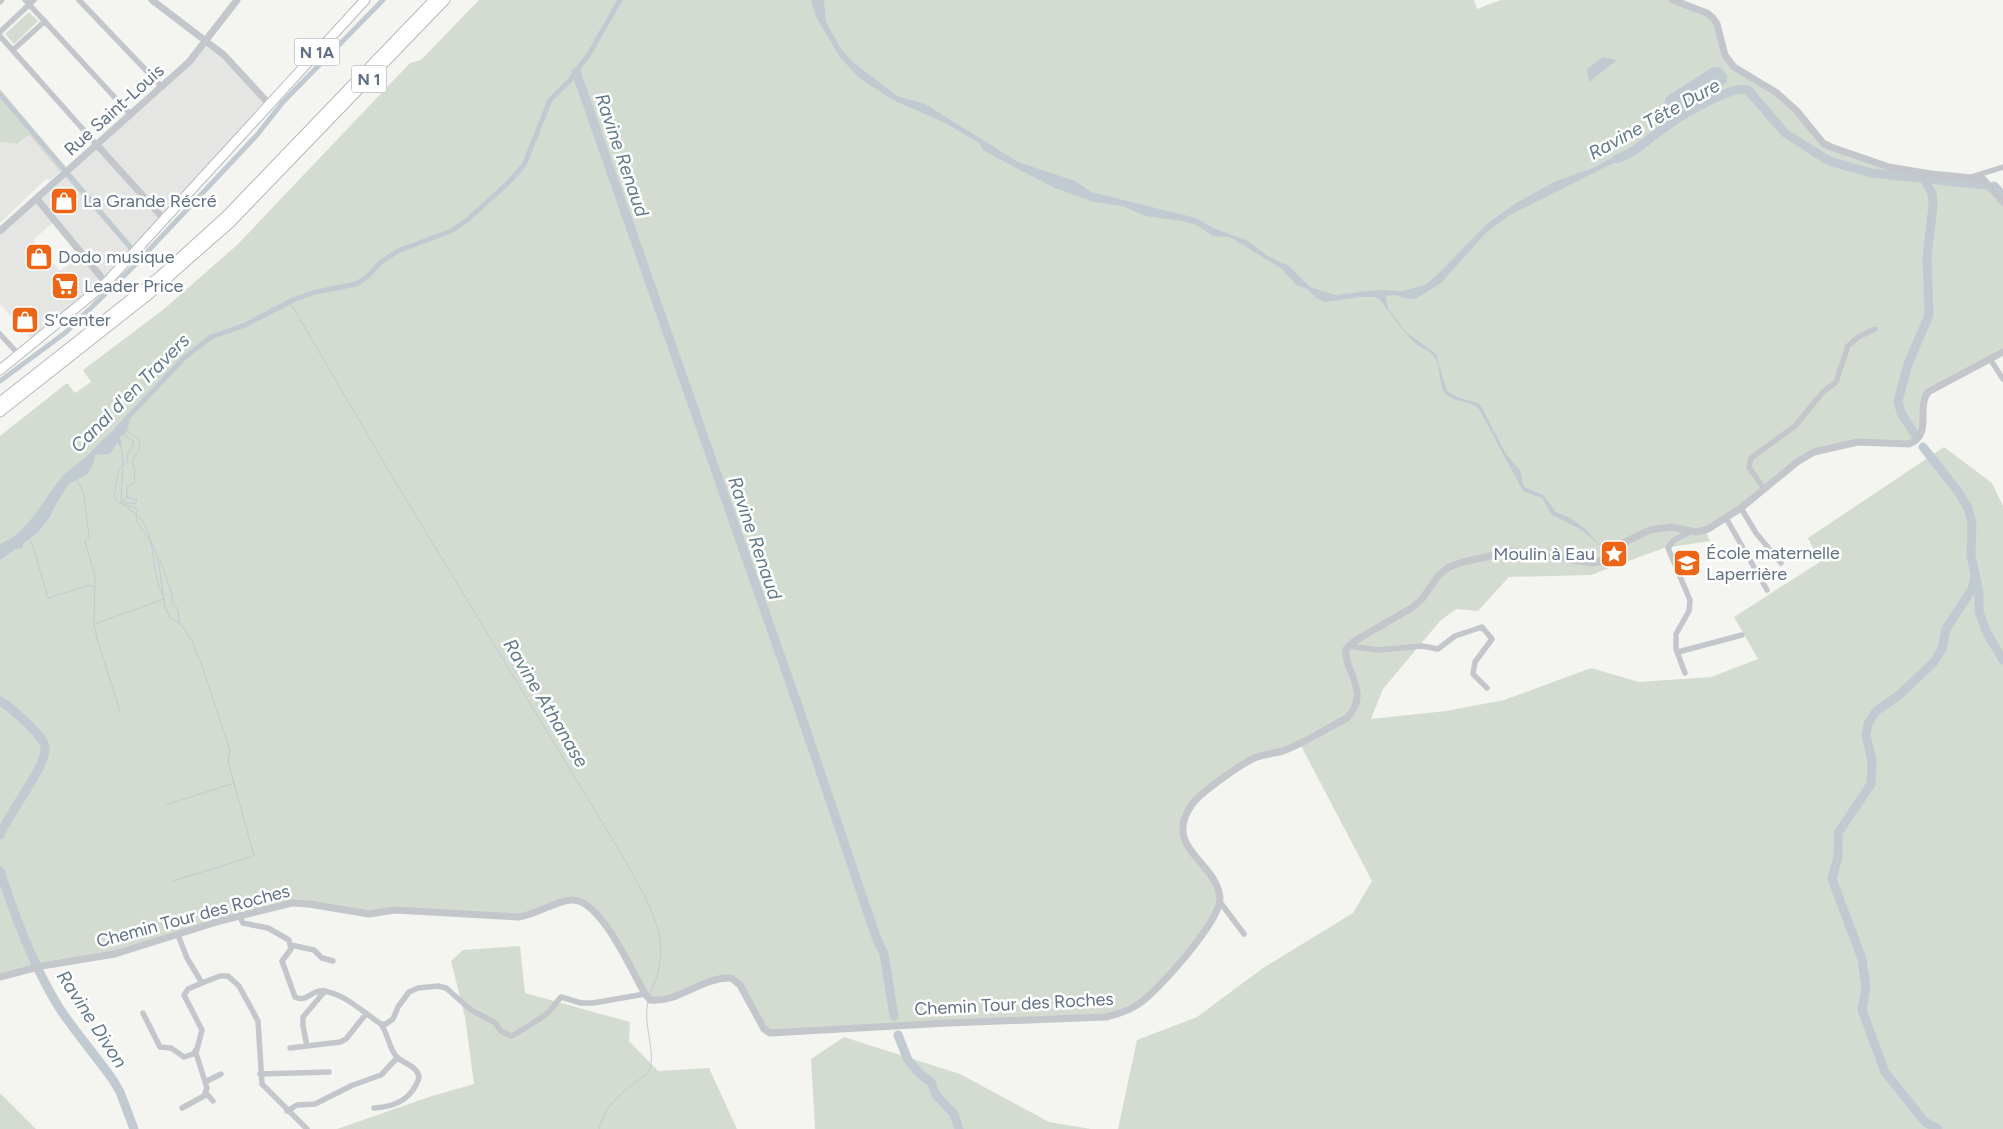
<svg xmlns="http://www.w3.org/2000/svg" width="2003" height="1129" viewBox="0 0 2003 1129" font-family="Figtree,sans-serif">
<style>
.built{fill:#e5e6e4;fill-rule:evenodd}
.green{fill:#d4dcd1}
.water{fill:#c1cad1}
.lines{fill:none;stroke-linecap:round;stroke-linejoin:round}
.stream{stroke:#c1cad1;stroke-width:1}
.canal{stroke:#c1cad1;stroke-width:5}
.river{stroke:#c1cad1;stroke-width:9}
.primary-casing{stroke:#b6b9be;stroke-width:11}
.trunk-casing{stroke:#b5b8bc;stroke-width:11}
.minor{stroke:#c3c6ca;stroke-width:5.5}
.tertiary{stroke:#c3c6ca;stroke-width:7}
.primary{stroke:#fff;stroke-width:9}
.trunk{stroke:#fff;stroke-width:9}
.labels{text-anchor:middle;dominant-baseline:central;stroke-width:5;stroke-linejoin:round;paint-order:stroke}
.shield{fill:#fff;stroke:#909ba9;stroke-width:1}
.shield-label{font-size:16px;font-weight:bold;fill:#617084}
.street-label{font-size:18px;fill:#617084;stroke:#fff}
.poi-label{font-size:18px;fill:#617084;stroke:#fff;text-anchor:start}
.water-label{font-size:19px;font-style:italic;fill:#627988;stroke:#fff}
</style>
<rect width="100%" height="100%" fill="#f4f5f0"/>
<path class="built" d="M206,42L269,104L106,283L34,342L0,304V231L97,145ZM55,221L82,254L60,271L33,240Z
M29,135L60,172L50,180L46,179L0,223V142L19,144Z"/>
<path class="green" d="M479,0H1474L1477,9L1501,0H1673L1713,18L1725,55L1734,67L1777,93L1823,143L1872,162L1983,179L2003,202V352L1928,392L1923,429L1916,441L1876,442L1814,452L1741,508L1705,529L1710,541L1664,548L1591,575L1509,577L1478,611L1456,609L1440,621L1383,689L1371,719L1446,711L1504,700L1591,668L1639,682L1711,677L1758,659L1734,617L1820,562L1808,538L1944,447L1992,483L2003,506V1129H1118L1137,1040L1197,1017L1263,968L1353,913L1372,881L1299,742L1255,758L1191,806L1183,834L1216,881L1220,902L1177,968L1124,1013L770,1033L740,985L731,978L673,998L650,1000L603,920L577,900L532,915L435,911L369,914L292,903L115,954L0,975V436L67,383L75,393L91,382L83,370L164,309L237,245L410,63L421,60Z
M29,12L38,21L14,44L5,34Z
M0,89L66,167L60,172L29,135L18,144L0,142Z
M70,172L134,247L130,251L64,176H69Z
M520,946L525,993L630,1022L629,1041L658,1071L709,1068L737,1129H337L432,1096L474,1084L465,1017L451,961L463,950Z
M844,1037L960,1074L1049,1122L1091,1129H815L811,1059Z
M0,1093L36,1129H0Z"/>
<path class="water" d="M811,0H824L826,22L841,49L854,63L897,96L925,104L1018,162L1075,181L1091,192L1196,218L1213,228L1246,240L1268,256L1289,266L1310,287L1335,295L1379,290L1402,291L1425,285L1437,275L1487,224L1516,203L1554,182L1595,167L1615,156H1627L1510,215L1487,232L1441,283L1417,298L1408,299L1396,295L1386,296L1388,308L1406,332L1436,354L1447,391L1457,397L1480,404L1506,454L1520,470L1524,487L1543,495L1556,512L1571,518L1584,528L1604,549L1583,531L1552,515L1542,498L1523,491L1479,409C1470,400 1457,403 1448,396C1437,386 1442,371 1436,360C1433,352 1425,350 1419,346C1402,333 1392,314 1379,299L1374,297H1360L1325,302L1316,298L1307,289L1296,285L1282,269L1230,237L1213,236L1196,225L1182,221L1145,216L1123,206L1094,202L1055,188L1018,169L984,151L979,143L945,123L891,99L858,77L839,56L816,17Z
M1603,57L1617,60L1589,82L1587,69Z
M1713,67L1721,68L1727,75V82L1681,113L1671,115L1664,103L1666,97Z
M130,420L127,431L119,438L122,442L121,447L117,443L110,454L95,455L93,465L88,474L69,484L56,504L50,517L38,532L23,544V548L16,549L0,560V544C28,534 42,500 61,478C68,470 79,463 87,456C102,441 111,429 130,420Z"/>
<g class="lines">
<path class="stream" d="M290,302L390,473L625,860C651,909 676,941 649,996
M123,434L134,442L127,456L128,462L119,468L114,497L119,503H136L137,500L127,497
M121,447L123,462L121,503L136,514L137,522L152,543L158,559L165,607L170,618L180,623L192,641L201,663L230,751L228,761L254,856L173,881
M77,479L84,495L89,537L85,541L95,576L94,624L97,639L120,711
M122,502L127,497V487L134,483L135,470L132,462L140,448L139,439L127,431
M124,504L138,509L136,514C158,532 149,569 163,596
M29,539L33,546L48,598L89,585L95,587
M160,560L172,594V603C179,607 179,615 179,622
M95,624L164,599
M166,805L234,783
M599,1129C606,1100 626,1090 648,1073C658,1054 642,1026 648,1002"/>
<path class="canal" d="M0,94L135,253
M0,381L65,333L133,267L257,135L283,102L383,0
M117,429L184,358L211,337L245,325L295,299L316,292L356,284L367,277L381,262L398,251L451,231L466,221L508,183L524,165L550,100L570,80L589,54L620,0"/>
<path class="river" d="M576,72L798,706L876,937L884,954L894,1016
M1617,159C1637,152 1648,139 1665,127C1679,117 1732,84 1748,90L1785,133L1829,161L1871,173L1985,185
M1994,186L2003,195
M1916,436L1901,413L1898,401L1908,364L1929,315L1927,258L1933,205L1932,194L1925,180
M1923,447L1957,490L1968,508L1972,523L1971,556L1979,592V612L1987,633L2003,660
M0,701C10,706 18,715 27,723C33,730 43,737 45,747C48,764 8,814 0,835
M0,871C14,914 35,970 60,1009C76,1033 96,1056 113,1080L120,1092L134,1129
M898,1035L908,1060L920,1074L931,1082L936,1095L954,1114L959,1129
M1938,1129L1925,1122L1885,1072L1862,1010L1866,988L1862,959L1832,879L1838,856V833L1871,784L1872,761L1866,735L1868,724L1876,711L1898,696L1934,662L1942,649L1946,629L1972,589L1975,576"/>
<g class="primary-casing">
<path id="primary" d="M0,370L106,283L365,0"/>
</g>
<g class="trunk-casing">
<path id="trunk" d="M0,402L160,276L227,215L434,0
M0,412L147,296L231,222L445,0"/>
</g>
<path class="minor" d="M25,0L131,115
M79,0L162,87
M0,32L34,0
M0,36L97,145
M13,50L45,21
M1971,177L2003,167
M0,334L19,355
M1990,359L2003,379
M1764,489L1749,467L1751,458L1795,426L1823,392L1836,382L1848,346L1858,337L1875,329
M1741,508L1756,533L1781,563
M1726,518L1767,590
M1348,646L1378,650L1422,646L1438,649L1455,636L1482,627L1492,639L1475,662L1473,674L1487,688
M1678,652L1742,635
M1685,673L1676,649V634L1689,611L1690,600L1668,548L1674,540L1690,532
M1220,902L1244,934
M240,917L243,923L268,928L289,940L291,949L282,961L295,997C307,1003 312,989 324,991C345,994 364,1013 381,1024H386L393,1019L398,1007L409,992L418,988L438,986L446,988L471,1010L494,1022L501,1031L511,1036C515,1035 544,1016 548,1013C553,1008 556,1002 561,997L581,1003H593L645,994
M178,935L187,958L202,983L220,976H228L239,986L258,1021L262,1084L307,1129
M291,945L314,950L322,958L333,961
M143,1013L160,1047L171,1048L184,1057L193,1054L196,1050
M307,1046L303,1026V1017L325,991
M290,1048L340,1042L346,1039L366,1014
M260,1074L329,1072
M207,1081L221,1074
M206,1093L213,1101
M182,1108L204,1096L207,1088L196,1053L202,1030L184,995L188,989L202,983
M374,1108C395,1107 412,1099 419,1078C419,1067 404,1064 397,1057C390,1051 388,1034 381,1024
M287,1111L297,1105L315,1104L353,1085L381,1075L397,1058"/>
<path class="tertiary" d="M152,0L224,55L269,104
M1673,0L1707,13L1713,18L1717,24L1725,55L1734,67L1777,93L1797,111L1823,143L1831,147L1889,167L1931,174L1983,179L2003,202
M0,1L1,0
M97,145L164,219
M37,199L106,283
M0,231L189,62L237,0
M0,977L42,966L115,954L220,921L292,903L309,904L369,914L395,910L519,917C538,914 553,902 571,900C600,897 632,972 645,994L650,1000C680,1003 701,977 731,978L740,985L764,1029L770,1033L948,1023L1106,1017C1117,1014 1127,1012 1137,1005C1157,993 1220,921 1220,899C1219,863 1162,849 1191,806C1199,793 1242,763 1257,757C1266,754 1275,753 1283,751C1305,743 1327,728 1347,718C1372,692 1343,670 1346,649L1353,642L1413,607L1422,599L1438,576L1449,567L1463,562L1513,551L1592,563L1599,562L1619,545L1650,530L1671,527L1697,532L1708,529L1741,508L1797,462L1814,452L1858,442L1909,444C1933,435 1916,409 1928,392L2003,352"/>
<use href="#primary" class="primary"/>
<use href="#trunk" class="trunk"/>
</g>
<defs>
<g id="shop-square" transform="scale(1.4375)"><rect x="-9" y="-9" width="18" height="18" rx="4" fill="#ef6516" stroke="#fff"/><path d="M-5-2.5h2.3a2.7 3.5 0 0 1 5.4 0H5L5.5 6h-11ZM-1.5-2.5h3a1.5 2.3 0 0 0-3 0Z" fill="#fff"/></g>
<g id="supermarket-square" transform="scale(1.4375)"><rect x="-9" y="-9" width="18" height="18" rx="4" fill="#ef6516" stroke="#fff"/><path d="M-6-5.5h2.5l.6 2H6L4.5 2H-2.5L-4.4-4H-6ZM-1.5 3.2a1.3 1.3 0 1 0 .1 0ZM3 3.2a1.3 1.3 0 1 0 .1 0Z" fill="#fff"/></g>
<g id="sight-square" transform="scale(1.4375)"><rect x="-9" y="-9" width="18" height="18" rx="4" fill="#ef6516" stroke="#fff"/><path d="M0-6L1.8-2.2L6-1.7L2.9 1.2L3.7 5.4L0 3.3L-3.7 5.4L-2.9 1.2L-6-1.7L-1.8-2.2Z" fill="#fff"/></g>
<g id="school-square" transform="scale(1.4375)"><rect x="-9" y="-9" width="18" height="18" rx="4" fill="#ef6516" stroke="#fff"/><path d="M0-5L7-2L0 1L-7-2ZM-4 1L0 2.5L4 1V4Q0 6-4 4Z" fill="#fff"/></g>
</defs>
<g fill-rule="evenodd">
<use href="#shop-square" x="64" y="201"/>
<use href="#shop-square" x="39" y="257"/>
<use href="#supermarket-square" x="65" y="286"/>
<use href="#shop-square" x="25" y="320"/>
<use href="#sight-square" x="1614" y="554"/>
<use href="#school-square" x="1687" y="563"/>
</g>
<g class="labels">
<g class="shield">
<rect x="294.5" y="38.5" width="45" height="27" rx="4"/>
<rect x="351.5" y="65.5" width="35" height="27" rx="4"/>
</g>
<g class="shield-label">
<text x="317" y="52">N 1A</text>
<text x="369" y="79">N 1</text>
</g>
<g class="street-label">
<text transform="translate(114 110) rotate(-42)">Rue Saint-Louis</text>
<text transform="translate(193 916) rotate(-15)">Chemin Tour des Roches</text>
<text transform="translate(1014 1004) rotate(-3)">Chemin Tour des Roches</text>
</g>
<g class="poi-label">
<text x="83" y="201">La Grande Récré</text>
<text x="58" y="257">Dodo musique</text>
<text x="84" y="286">Leader Price</text>
<text x="44" y="320">S'center</text>
<text x="1706" y="553">École maternelle<tspan x="1706" dy="21">Laperrière</tspan></text>
<text x="1595" y="554" text-anchor="end">Moulin à Eau</text>
</g>
<g class="water-label">
<text transform="translate(1654 119) rotate(-29)">Ravine Tête Dure</text>
<text transform="translate(622 155) rotate(71)">Ravine Renaud</text>
<text transform="translate(130 393) rotate(-45)">Canal d'en Travers</text>
<text transform="translate(755 538) rotate(71)">Ravine Renaud</text>
<text transform="translate(546 703) rotate(59)">Ravine Athanase</text>
<text transform="translate(92 1019) rotate(57)">Ravine Divon</text>
</g>
</g>
</svg>
